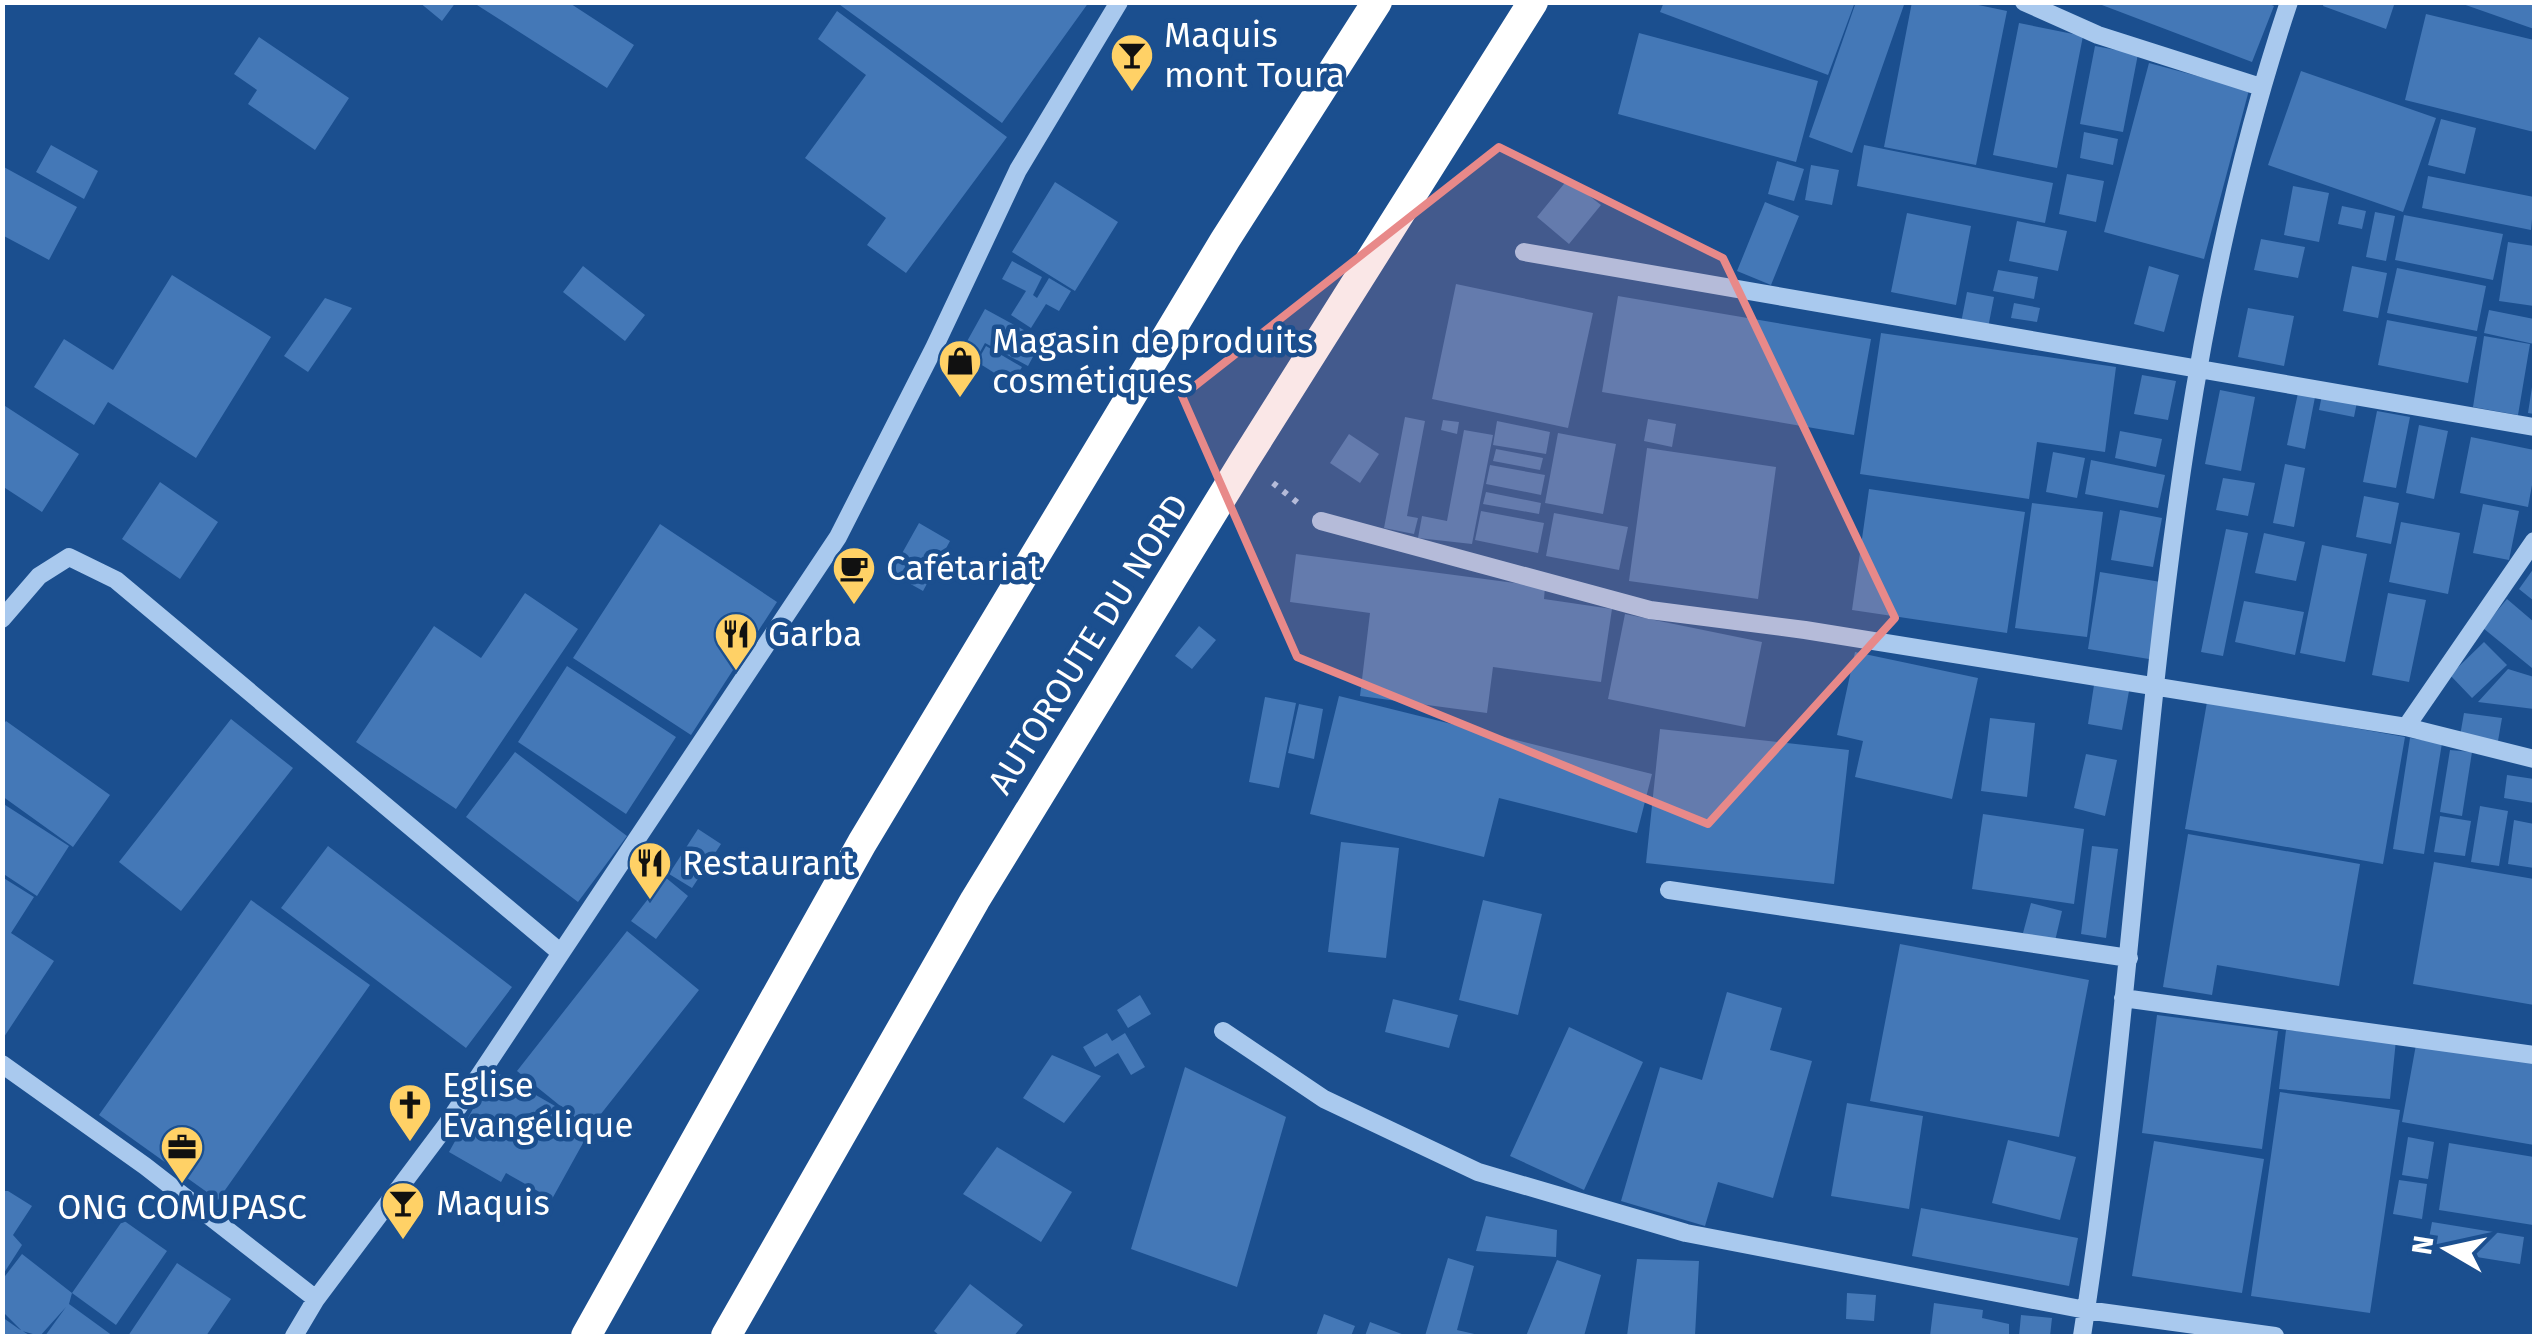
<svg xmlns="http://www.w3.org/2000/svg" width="2537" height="1339" viewBox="0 0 2537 1339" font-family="'Fira Sans',sans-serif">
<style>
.building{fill:#4478b7}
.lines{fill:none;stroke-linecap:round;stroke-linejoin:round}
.path{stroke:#a9c9ee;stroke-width:6;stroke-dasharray:5 8;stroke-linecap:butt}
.minor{stroke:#a9c9ee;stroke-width:18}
.highway{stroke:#fff;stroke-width:30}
.marked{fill:#e88989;fill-opacity:0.2;stroke:#e88989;stroke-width:8;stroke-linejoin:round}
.labels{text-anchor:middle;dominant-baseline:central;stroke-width:9;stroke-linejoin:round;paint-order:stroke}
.poi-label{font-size:35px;fill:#fff;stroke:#1b4f8f;text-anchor:start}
.street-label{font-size:35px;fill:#fff;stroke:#1b4f8f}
</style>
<rect width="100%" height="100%" fill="#1b4f8f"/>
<path class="building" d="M419,2H456L442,21Z
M479,2H568L634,45L607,88L477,5Z
M836,2H1089L1002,123Z
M1664,2H1855L1828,75L1660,12Z
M1856,2H1905L1852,153L1809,137Z
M1912,2H1964L2007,11L1976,165L1884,147Z
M2094,2H2265L2274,6L2252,62Z
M2324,2H2395L2386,29L2323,6Z
M2534,2V29L2460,3V2Z
M837,11L1007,137L906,273L867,245L886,218L805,158L866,75L818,39Z
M2426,14L2534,40V132L2405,100Z
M2019,23L2083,36L2057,168L1993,155Z
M1639,33L1818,81L1796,162L1618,114Z
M259,37L349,98L315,150L248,104L257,90L234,74Z
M2095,46L2138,54L2123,132L2080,124Z
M2149,63L2249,90L2204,259L2104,232Z
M2301,71L2436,118L2403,212L2268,165Z
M2441,119L2476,128L2465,174L2428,165Z
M2084,132L2118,139L2113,165L2080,158Z
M51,145L98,171L84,199L36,172Z
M1864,145L2053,183L2045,223L1857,186Z
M1777,161L1804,169L1794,201L1768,194Z
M1811,165L1839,170L1832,205L1805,200Z
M2,166L77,207L49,260L2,235Z
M2067,174L2104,181L2096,222L2059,214Z
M2428,176L2534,197L2531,230L2422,208Z
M1568,179L1601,205L1569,244L1537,217Z
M1055,182L1118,222L1075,291L1012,252Z
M2293,186L2329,193L2319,242L2284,235Z
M1765,202L1799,216L1771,285L1737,271Z
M2342,206L2366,211L2362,229L2338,224Z
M2375,212L2395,216L2386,261L2366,257Z
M1907,213L1971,226L1956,305L1891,292Z
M2404,215L2503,234L2493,280L2395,260Z
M2017,221L2067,231L2058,271L2009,261Z
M2261,239L2305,247L2298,278L2254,270Z
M2508,242L2534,246V306L2499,301Z
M1012,261L1042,277L1033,295L1037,298L1049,278L1071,291L1059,311L1046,304L1031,328L1011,315L1026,291L1002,279Z
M583,266L645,315L625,341L563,292Z
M2149,266L2179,275L2164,332L2134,324Z
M2352,266L2387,273L2378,318L2343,311Z
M2397,268L2486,286L2477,331L2387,313Z
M1998,270L2038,277L2034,299L1993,291Z
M172,275L271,337L196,458L108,402L94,425L34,387L64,339L113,370Z
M1456,284L1593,313L1568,428L1432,399Z
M1967,292L1994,297L1988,328L1961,323Z
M1618,296L1871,339L1854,435L1602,392Z
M325,298L352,308L308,372L284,356Z
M2014,303L2040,308L2037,322L2011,318Z
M2248,308L2294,316L2284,366L2238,357Z
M985,309L1042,340L1028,366L985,343L980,352L965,345Z
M2489,310L2534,319V344L2484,333Z
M2387,320L2477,337L2468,383L2378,365Z
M1881,333L2116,367L2105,452L2037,442L2029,499L1860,474Z
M2484,336L2530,344L2518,415L2473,407Z
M986,346L1022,367L1012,384L977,362Z
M2142,375L2176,381L2168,420L2134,414Z
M2532,387H2534V414L2528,413Z
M2220,390L2255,397L2241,471L2205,464Z
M2298,393L2315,397L2305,449L2287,445Z
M2322,395L2357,402L2354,417L2319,410Z
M2,404L79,454L42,512L2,486Z
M2377,411L2410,417L2396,488L2363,482Z
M1405,417L1425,421L1407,516L1418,518L1414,534L1384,528Z
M1648,419L1676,424L1672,447L1644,441Z
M1443,420L1459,422L1457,434L1441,430Z
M1497,421L1550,432L1546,454L1493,445Z
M2419,425L2448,431L2434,499L2406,493Z
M1464,430L1493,435L1472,544L1418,538L1422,516L1447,521Z
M2120,431L2162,439L2156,467L2115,458Z
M1558,433L1616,444L1603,514L1545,503Z
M1349,434L1379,454L1360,483L1330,463Z
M2471,437L2534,450V474L2528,507L2460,493Z
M1647,448L1776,467L1758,599L1629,581Z
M1496,449L1543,458L1540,470L1493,461Z
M2053,452L2085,458L2077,498L2046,492Z
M2091,460L2165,475L2158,508L2085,494Z
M2285,464L2305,468L2294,527L2273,523Z
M1490,465L1545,475L1541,495L1486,484Z
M2223,478L2255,483L2248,516L2216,510Z
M160,482L218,522L180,579L122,539Z
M1869,489L2025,512L2007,633L1852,610Z
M1486,492L1541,503L1539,514L1483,504Z
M2364,496L2399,503L2391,544L2356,537Z
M2032,503L2103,512L2087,637L2015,628Z
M2483,504L2519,511L2509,560L2473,553Z
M2120,510L2162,518L2153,567L2111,560Z
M1481,511L1544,523L1538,553L1475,540Z
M1554,513L1628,527L1619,570L1546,556Z
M2401,522L2460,533L2448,594L2389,582Z
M919,523L950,541L923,591L891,573Z
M660,524L777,602L691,735L573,658Z
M2226,529L2248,533L2223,656L2201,652Z
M2264,533L2305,542L2296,581L2255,573Z
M2322,545L2367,554L2345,662L2300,653Z
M1296,554L1545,587L1544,599L1612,609L1601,682L1493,667L1487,713L1360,696L1370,613L1290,602Z
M2534,568V601L2519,589Z
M2100,572L2167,583L2155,660L2088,649Z
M525,593L578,629L456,809L356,742L434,626L481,658Z
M2388,593L2426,600L2409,682L2372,675Z
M2507,599L2534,622V665L2532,668L2483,628Z
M2244,601L2304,612L2295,655L2235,642Z
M1625,614L1762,642L1745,727L1608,699Z
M1199,626L1216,640L1192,669L1175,656Z
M2484,642L2507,665L2472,698L2450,675Z
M1855,652L1978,678L1952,799L1855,777L1863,741L1837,735Z
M567,666L676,737L626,814L518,742Z
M2508,669L2534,677V709L2478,702Z
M2094,685L2129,691L2122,730L2088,724Z
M1339,696L1652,774L1637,833L1499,798L1484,857L1310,814Z
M1265,697L1296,703L1279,788L1249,782Z
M2207,702L2405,737L2383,864L2185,829Z
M1299,704L1323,709L1314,759L1288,753Z
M2464,713L2502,718L2498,741L2460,736Z
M1990,718L2035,723L2027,797L1981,791Z
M231,719L293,768L181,911L119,862Z
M6,721L110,795L73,847L2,796V726Z
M1660,729L1849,750L1834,884L1646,863Z
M2410,738L2442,743L2424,854L2393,849Z
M2450,750L2472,752L2462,816L2440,812Z
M515,752L627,836L578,902L466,817Z
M2086,754L2117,760L2105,816L2074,808Z
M2507,775L2534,779V803L2504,798Z
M2,803L69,846L37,896L2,873Z
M2480,806L2508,811L2499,866L2471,862Z
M1983,814L2084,829L2074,904L1972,889Z
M2440,816L2471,821L2465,856L2434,852Z
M2514,820L2534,824V868L2508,864Z
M698,829L721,844L692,888L669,874Z
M2188,834L2360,864L2339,986L2217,965L2212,995L2163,987Z
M1341,842L1399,848L1386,958L1328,952Z
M328,846L512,987L466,1048L281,908Z
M2092,846L2118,849L2106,938L2081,934Z
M2434,862L2534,879V1005L2413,984Z
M2,877L34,897L11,933L54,961L2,1040Z
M665,877L688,896L656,939L631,921Z
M251,900L370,985L218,1200L99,1115Z
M1483,900L1542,914L1518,1015L1459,1000Z
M2031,903L2062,911L2055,941L2023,933Z
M627,931L699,990L589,1129L517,1071Z
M1900,944L2089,980L2059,1137L1870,1101Z
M1727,992L1782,1008L1770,1050L1812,1061L1773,1198L1718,1182L1705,1226L1621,1201L1660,1067L1702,1080Z
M1140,995L1151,1014L1128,1028L1117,1010Z
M1393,999L1458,1015L1449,1048L1385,1032Z
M2157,1015L2278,1031L2262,1149L2142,1133Z
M1569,1027L1643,1062L1584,1190L1510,1156Z
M2286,1030L2396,1040L2390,1099L2279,1089Z
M1107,1033L1112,1041L1125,1033L1145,1067L1131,1075L1118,1053L1095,1067L1083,1047Z
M2417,1039L2534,1060V1145L2402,1122Z
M1052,1055L1101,1076L1064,1123L1023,1098Z
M1185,1067L1286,1117L1237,1287L1131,1249Z
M494,1071L555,1106L551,1113L588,1134L552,1199L506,1173L501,1182L449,1152Z
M2280,1092L2400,1110L2370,1313L2251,1296Z
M1847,1103L1923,1116L1909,1209L1831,1196Z
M2408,1137L2434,1142L2428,1179L2402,1175Z
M2008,1140L2076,1157L2060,1220L1992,1203Z
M2154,1141L2264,1159L2242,1293L2132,1276Z
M2449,1143L2534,1157L2533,1225L2439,1210Z
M997,1147L1072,1192L1041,1242L963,1194Z
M2399,1180L2427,1184L2422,1219L2393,1214Z
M2,1191H8L32,1206L13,1235L22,1245L2,1276Z
M1921,1208L2078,1238L2069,1286L1912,1256Z
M1486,1216L1557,1230L1556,1257L1476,1251Z
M123,1220L167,1251L116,1325L72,1293Z
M2432,1222L2524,1237L2520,1264L2427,1249Z
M22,1254L72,1293L69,1304L113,1336H45L66,1307L40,1336L22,1331L2,1311V1280Z
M1448,1258L1474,1266L1457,1330L1483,1336H1425Z
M1637,1259L1699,1261L1695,1336H1627Z
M1557,1260L1601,1275L1584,1336H1526Z
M177,1263L231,1299L206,1336H128Z
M970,1284L1023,1325L1014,1336H940L934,1331Z
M1847,1293L1876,1295L1874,1321L1846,1319Z
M1934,1303L1983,1310L1982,1318L2009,1324V1336H1930Z
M1324,1314L1355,1326L1351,1336H1316Z
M2021,1315L2052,1318L2050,1336H2019Z
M2,1317L19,1329L31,1336H2Z
M1370,1322L1407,1336H1365Z"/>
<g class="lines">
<path class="path" d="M1273,483L1298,503"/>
<path class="minor" d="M2024,2L2098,35L2261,87
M1524,252L2534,427
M1321,521L1650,610L1805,630L2406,727L2534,541
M2,619L39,576L69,557L116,580L561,953
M2406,727L2534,759
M1669,890L2129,958
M2123,998L2534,1055
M1223,1031L1324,1099L1478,1172L1686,1233L2086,1310L2275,1336
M2,1064L145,1166L316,1299
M294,1336L316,1299L445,1127L838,537L934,348L1018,170L1119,2
M2082,1336C2152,892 2144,433 2289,2"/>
<path class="highway" d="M586,1336L862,843L1225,240L1377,2
M726,1336L975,900L1244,461L1533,2"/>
</g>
<path class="marked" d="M1499,147L1723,258L1895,618L1708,824L1297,657L1182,396Z"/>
<defs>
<g id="bar-pin" transform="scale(2.25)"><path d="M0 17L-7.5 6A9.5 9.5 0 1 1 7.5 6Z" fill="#ffd166" stroke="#1b4f8f"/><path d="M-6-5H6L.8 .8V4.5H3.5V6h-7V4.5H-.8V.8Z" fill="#111"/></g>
<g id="shop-pin" transform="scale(2.25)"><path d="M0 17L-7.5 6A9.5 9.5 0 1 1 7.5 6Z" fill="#ffd166" stroke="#1b4f8f"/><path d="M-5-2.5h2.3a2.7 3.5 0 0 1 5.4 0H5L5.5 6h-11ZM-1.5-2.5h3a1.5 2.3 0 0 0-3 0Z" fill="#111"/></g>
<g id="cafe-pin" transform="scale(2.25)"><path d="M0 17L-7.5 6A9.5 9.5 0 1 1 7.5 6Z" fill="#ffd166" stroke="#1b4f8f"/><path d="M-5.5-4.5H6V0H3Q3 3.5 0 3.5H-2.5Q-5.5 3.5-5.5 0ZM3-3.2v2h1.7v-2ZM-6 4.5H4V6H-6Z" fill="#111"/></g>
<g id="restaurant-pin" transform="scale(2.25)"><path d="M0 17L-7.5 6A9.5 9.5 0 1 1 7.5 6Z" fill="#ffd166" stroke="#1b4f8f"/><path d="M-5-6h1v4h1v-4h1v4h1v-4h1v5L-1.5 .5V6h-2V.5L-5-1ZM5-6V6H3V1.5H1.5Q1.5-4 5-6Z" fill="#111"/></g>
<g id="church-pin" transform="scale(2.25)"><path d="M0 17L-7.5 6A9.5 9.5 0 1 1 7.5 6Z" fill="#ffd166" stroke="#1b4f8f"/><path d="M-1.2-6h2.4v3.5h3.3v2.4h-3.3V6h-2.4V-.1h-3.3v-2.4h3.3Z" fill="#111"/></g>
<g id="office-pin" transform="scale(2.25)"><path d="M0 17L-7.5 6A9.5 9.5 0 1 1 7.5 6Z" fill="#ffd166" stroke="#1b4f8f"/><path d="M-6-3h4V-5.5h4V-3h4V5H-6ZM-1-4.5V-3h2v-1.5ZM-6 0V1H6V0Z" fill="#111"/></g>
</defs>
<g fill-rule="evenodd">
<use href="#bar-pin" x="1132" y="55"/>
<use href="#shop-pin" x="960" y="361"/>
<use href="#cafe-pin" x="854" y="568"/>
<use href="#restaurant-pin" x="736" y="634"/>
<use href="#restaurant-pin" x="650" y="863"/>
<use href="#church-pin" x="410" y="1105"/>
<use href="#office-pin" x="182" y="1147"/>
<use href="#bar-pin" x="403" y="1203"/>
</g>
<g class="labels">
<g class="poi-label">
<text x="1164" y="35">Maquis<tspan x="1164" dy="40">mont Toura</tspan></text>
<text x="992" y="341">Magasin de produits<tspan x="992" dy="40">cosmétiques</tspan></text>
<text x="886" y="568">Cafétariat</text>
<text x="768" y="634">Garba</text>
<text x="682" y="863">Restaurant</text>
<text x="442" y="1085">Eglise<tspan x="442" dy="40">Evangélique</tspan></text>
<text x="436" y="1203">Maquis</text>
<text x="182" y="1207" text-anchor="middle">ONG COMUPASC</text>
</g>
<g class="street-label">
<text transform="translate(1088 644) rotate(-58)">AUTOROUTE DU NORD</text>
</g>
</g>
<rect width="2537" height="1339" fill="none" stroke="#ffffff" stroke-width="10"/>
<g transform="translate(2447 1249) rotate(279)" stroke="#1b4f8f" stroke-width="8" paint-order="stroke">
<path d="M0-8L18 38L0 25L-18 38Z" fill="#ffffff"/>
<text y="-15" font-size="28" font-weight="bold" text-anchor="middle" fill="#ffffff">N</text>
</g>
</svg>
